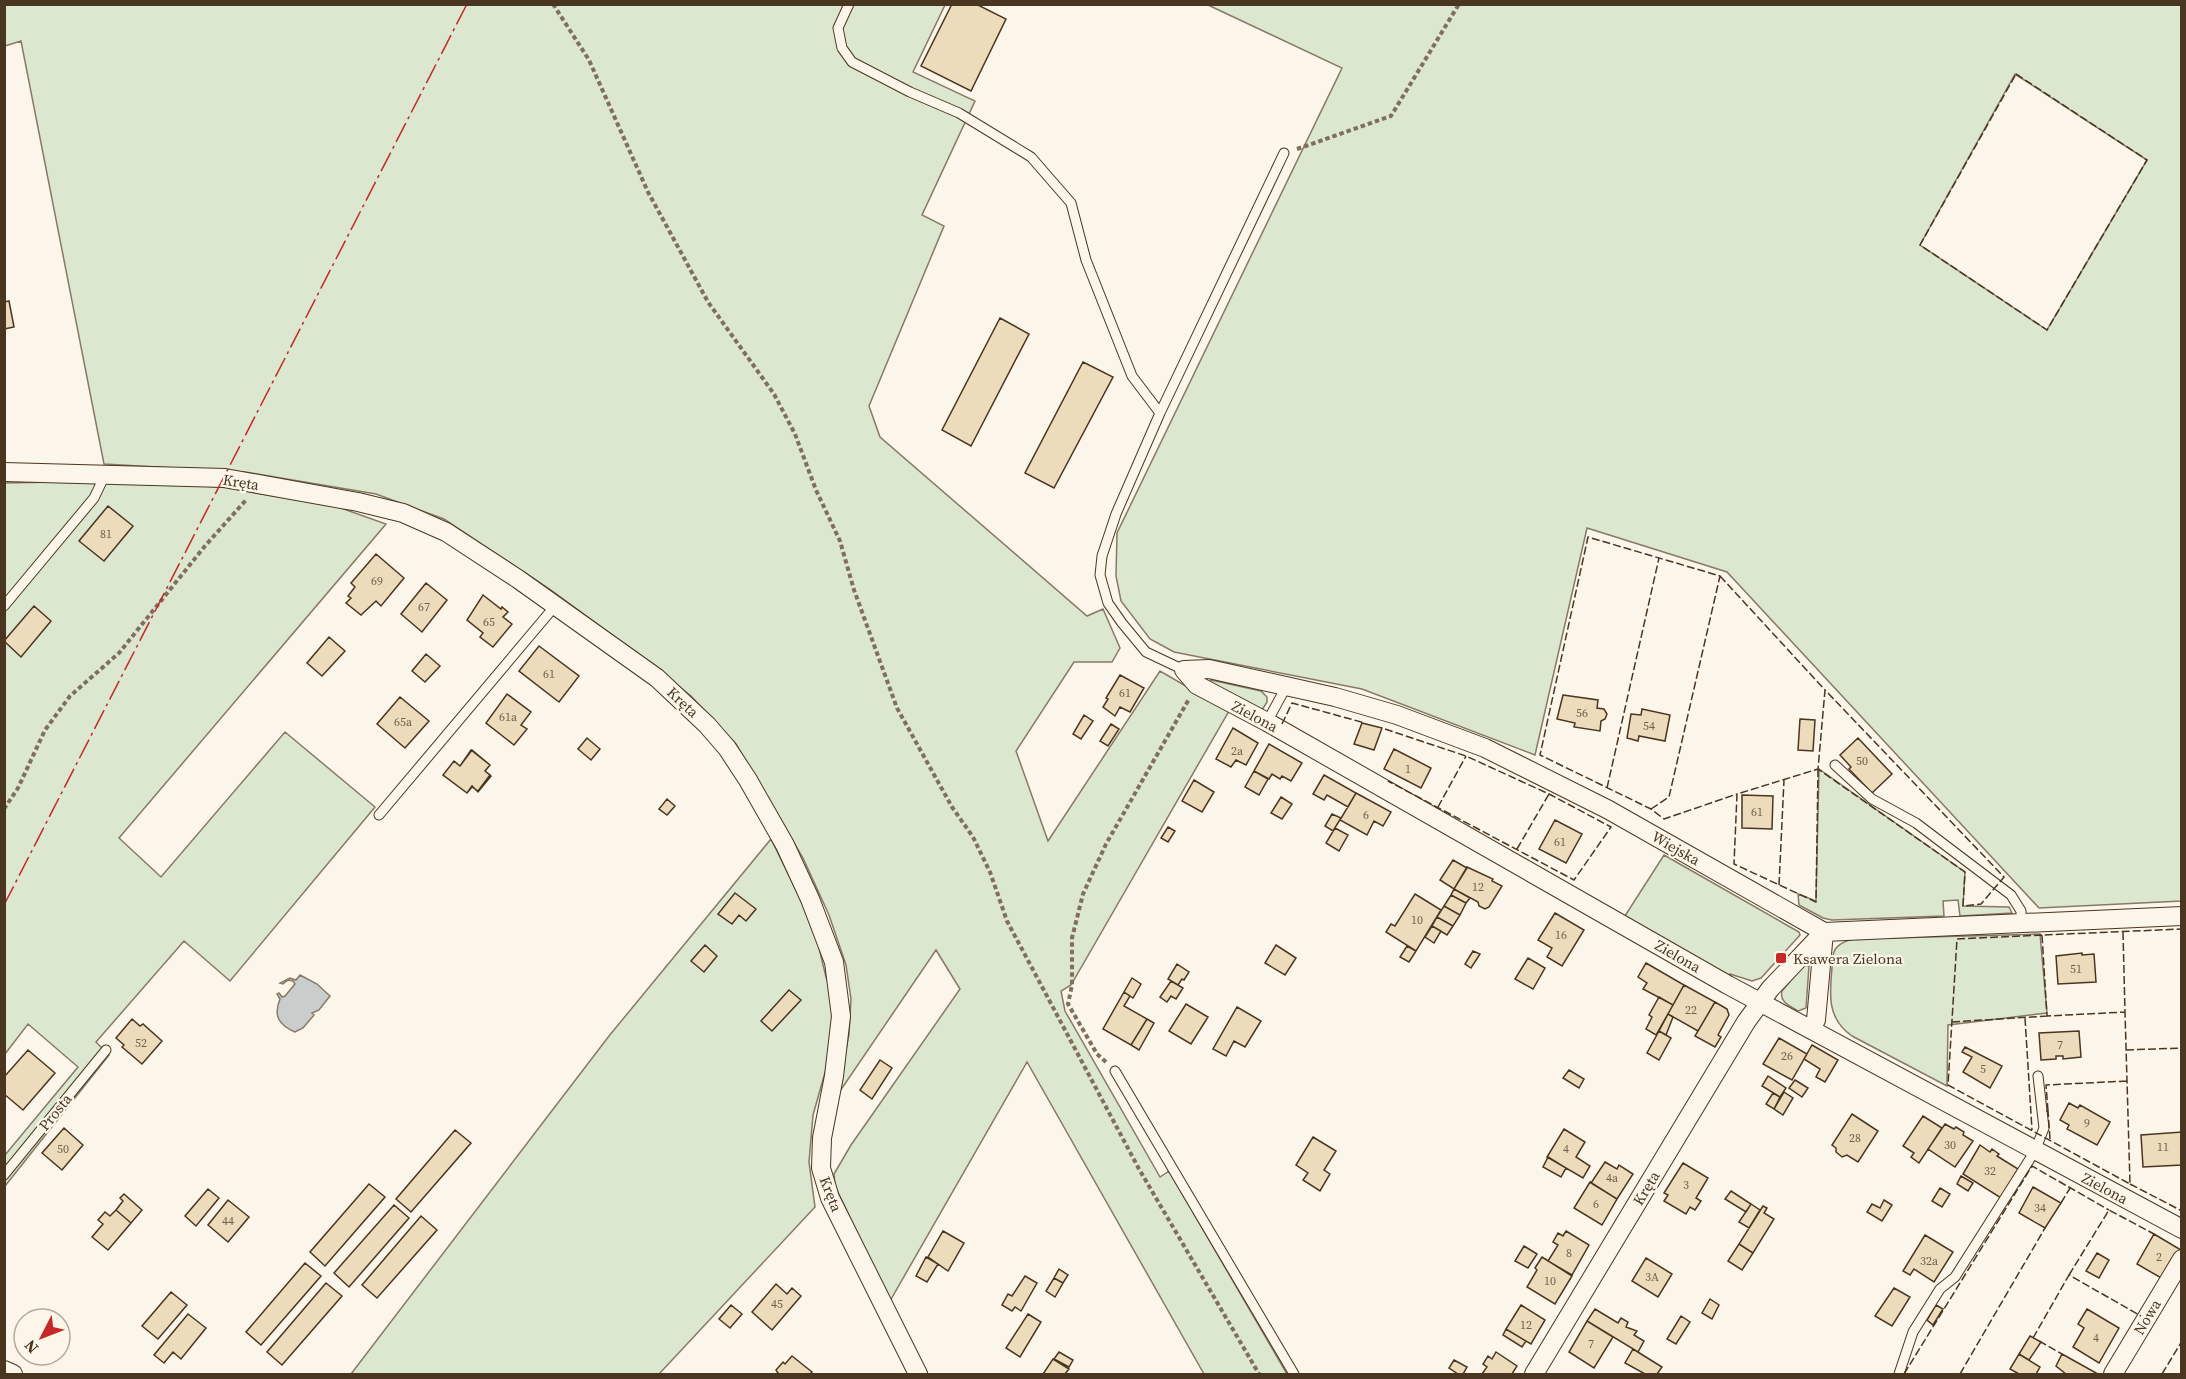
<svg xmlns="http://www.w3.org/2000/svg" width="2186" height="1379" viewBox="0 0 2186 1379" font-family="'Source Serif 4',serif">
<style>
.green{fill:#dce7d0;stroke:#887966;stroke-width:1.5;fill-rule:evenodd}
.water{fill:#c9cecd;stroke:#887966;stroke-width:1.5}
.building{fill:#ecdcbc;stroke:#4a3520;stroke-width:1.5}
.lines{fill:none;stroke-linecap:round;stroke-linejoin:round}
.lane-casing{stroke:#4a3520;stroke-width:11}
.street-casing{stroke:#4a3520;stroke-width:20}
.path{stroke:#7f6f5c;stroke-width:4;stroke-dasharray:4.5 3;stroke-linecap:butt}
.lane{stroke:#fbf6e9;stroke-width:9}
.street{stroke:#fbf6e9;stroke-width:18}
.fence{stroke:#4a3520;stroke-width:1.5;stroke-dasharray:8 3;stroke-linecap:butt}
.power{stroke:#c62828;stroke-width:1.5;stroke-dasharray:21 4.5 3 4.5;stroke-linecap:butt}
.poi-dot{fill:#c62828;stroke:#fbf6e9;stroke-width:2}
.labels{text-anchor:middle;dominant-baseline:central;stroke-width:4.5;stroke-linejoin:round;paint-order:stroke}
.number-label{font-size:12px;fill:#725f47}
.street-label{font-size:15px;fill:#4a3520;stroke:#fbf6e9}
.poi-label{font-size:15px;fill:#4a3520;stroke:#fbf6e9;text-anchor:start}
</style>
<rect width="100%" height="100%" fill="#fbf6e9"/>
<path class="green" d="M4,5H945L913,72L975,101L922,215L944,226L869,406L880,437L1087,616L1103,609L1120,648L1112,662H1074L1016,751L1048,841L1160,671L1229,711L1071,985L1061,991L1065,1011L1160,1177L1169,1171L1287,1374H1204L1027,1062L890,1301L835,1186L834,1174L851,1145L960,989L936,950L838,1094L849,1034L851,999L846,965L829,915L803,858L736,744L691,696L645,659L551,590L444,519L376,494L245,472L104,464L21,41L5,46Z
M1208,5H2181V901L2039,908L1727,572L1587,528L1535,755L1362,689L1174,652L1150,639L1121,601L1116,576L1117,533L1342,68ZM2015,74L2147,160L2047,330L1920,245Z
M109,481L221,487L338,507L386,524L119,838L161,877L285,732L375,807L230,981L184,941L96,1042L109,1055L5,1186V1155L78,1067L28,1024L5,1054L4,483Z
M1211,680L1261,691L1267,697V702L1262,710L1210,684Z
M1819,769L1965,872L1963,906L2009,907L2012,913L1960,916L1958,900L1943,901L1944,916L1832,920L1823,918L1799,905L1798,894L1816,901Z
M771,839L799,896L818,944L826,977L832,993L833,1023L828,1062L813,1115L809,1162L815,1207L659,1374H351L609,1036Z
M1664,855L1799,932L1800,935L1761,978L1752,981L1730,974L1728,978L1623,919Z
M2040,934L2047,1013L1948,1025L1947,1086L1852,1036C1823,1016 1831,987 1833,956C1834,946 1843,942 1852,939Z
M1804,965L1809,966L1806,1008L1798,1011C1790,1006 1779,1002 1782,991Z"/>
<path class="water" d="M300,975L317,984L330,996L319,1010L312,1013L314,1015L303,1028L295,1032C279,1025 273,1016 280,999L277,994L279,993L282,997L285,996L295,984L293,981L288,980L283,984L280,983L290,978L296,980Z"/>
<path class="building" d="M952,4H976L1006,19L971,91L921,66Z
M9,301L14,327L4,329V302Z
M1000,318L1029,334L971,446L942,430Z
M1083,362L1113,377L1054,488L1025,473Z
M108,506L133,526L104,561L79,541Z
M376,554L404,578L381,606L376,601L361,615L346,603L351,598L348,596L355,587L351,583Z
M426,583L447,600L422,632L401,614Z
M483,595L501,609L502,607L508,612L503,617L512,624L493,647L480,637L483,633L467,620Z
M34,606L51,621L21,657L4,641Z
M329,637L345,651L322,676L307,663Z
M539,646L579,676L559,702L519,671Z
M426,654L440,666L425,682L412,671Z
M1120,675L1144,688L1130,712L1120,707L1115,716L1103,707L1108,699L1106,698Z
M507,694L531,712L521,725L527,729L514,745L486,723Z
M1563,695L1598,700L1597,708L1604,709L1607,714L1605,719L1601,721L1600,731L1574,727L1575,723L1557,719Z
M400,697L429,721L405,748L377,724Z
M1642,709L1670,715L1665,741L1639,736L1638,741L1627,738L1631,714L1641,715Z
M1084,715L1093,721L1081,739L1073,734Z
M1800,719L1815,720L1813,751L1798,750Z
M1362,723L1382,728L1374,750L1354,744Z
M1111,724L1119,729L1108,746L1100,741Z
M1233,728L1258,743L1246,765L1236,760L1231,767L1216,759Z
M587,738L600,749L591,760L578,749Z
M1858,738L1892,774L1872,793L1849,769L1851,767L1840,755Z
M1269,744L1302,763L1291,781L1282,776L1280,779L1272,774L1269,779L1254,771Z
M1394,749L1431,768L1421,788L1384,769Z
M471,750L490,765L485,771L491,776L478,792L472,786L467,793L443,775L454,761L460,766Z
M472,750L490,765L485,771L490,775L478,791L472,787L467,793L443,775L454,761L460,766Z
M1254,771L1268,779L1259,795L1245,787Z
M1324,775L1356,793L1348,807L1327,795L1324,800L1313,794Z
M1194,780L1214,792L1202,812L1182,801Z
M1356,793L1391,812L1383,826L1374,821L1367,835L1340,820Z
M1742,795L1773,796L1772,829L1742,828Z
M1281,797L1292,804L1282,819L1271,813Z
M667,799L675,806L667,815L659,809Z
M1332,814L1341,818L1333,831L1325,826Z
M1555,820L1582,834L1566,863L1539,849Z
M1168,827L1175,831L1168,842L1161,838Z
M1335,828L1348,835L1339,851L1326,843Z
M1453,860L1467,868L1454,889L1440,880Z
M1467,867L1493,879L1492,881L1502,886L1489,907L1485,909L1479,906L1478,902L1454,889Z
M1454,889L1470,898L1466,903L1451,895Z
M735,893L756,909L746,921L739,915L732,924L718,914Z
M1415,894L1441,910L1416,951L1386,932L1391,924L1395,926Z
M1451,895L1466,903L1460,915L1444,906Z
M1444,906L1460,915L1453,926L1437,917Z
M1555,913L1584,930L1562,966L1547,957L1552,948L1538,940Z
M1437,917L1453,926L1447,935L1432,926Z
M1432,926L1441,931L1434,943L1425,937Z
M705,945L717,956L704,972L691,961Z
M1276,945L1296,958L1285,975L1265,963Z
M1407,946L1416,951L1409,962L1400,957Z
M1473,951L1480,954L1471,968L1465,964Z
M2082,953V955L2094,954L2096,982L2058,984L2056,956Z
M1528,958L1545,968L1533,989L1515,979Z
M1646,963L1684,985L1673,1005L1643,989L1647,983L1638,977Z
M1177,964L1189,972L1184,980L1182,979L1178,985L1168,979Z
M1132,978L1141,984L1133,998L1124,992Z
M1171,981L1183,988L1176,999L1171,996L1167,1002L1160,997Z
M1684,985L1715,1002L1698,1031L1668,1014Z
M789,990L801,1000L772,1031L761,1021Z
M1124,992L1130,996L1124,1006L1147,1019L1131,1045L1103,1029Z
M1659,997L1673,1005L1656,1035L1646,1029L1652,1017L1649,1015Z
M1715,1002L1727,1009L1729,1015L1718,1035L1721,1037L1715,1047L1695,1036Z
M1186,1004L1208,1017L1191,1044L1169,1031Z
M1237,1007L1261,1021L1245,1047L1234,1041L1226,1056L1213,1049Z
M1668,1014L1673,1017L1666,1035L1659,1031Z
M132,1019L140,1026L143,1024L162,1041L142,1064L122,1047L124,1045L116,1038Z
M1147,1019L1154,1023L1139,1050L1131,1045Z
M1659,1031L1671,1038L1659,1060L1647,1053Z
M2079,1031L2081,1057L2063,1059V1056H2056V1059L2041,1060L2039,1033Z
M1779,1038L1807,1054L1792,1080L1763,1064Z
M1812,1045L1838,1060L1825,1082L1816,1077L1820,1069L1804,1059Z
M1965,1047L2002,1066L1990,1088L1963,1072L1972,1057L1962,1052Z
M28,1050L55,1073L23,1110L4,1094V1077Z
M880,1060L892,1068L872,1099L860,1090Z
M1569,1070L1584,1079L1579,1088L1563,1078Z
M1768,1076L1786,1088L1780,1097L1762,1086Z
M1795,1080L1808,1088L1802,1097L1789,1088Z
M1784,1092L1793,1098L1783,1115L1774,1109Z
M1773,1093L1780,1097L1774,1109L1766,1104Z
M2069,1103L2078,1108L2080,1105L2110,1122L2097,1145L2067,1129L2069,1125L2060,1120Z
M1852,1114L1878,1131L1858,1162L1847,1155L1842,1157L1836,1152V1148L1832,1145Z
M1923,1116L1942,1128L1919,1163L1911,1157L1914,1153L1903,1146Z
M1945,1124L1954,1129L1956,1127L1964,1132L1963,1135L1973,1141L1955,1167L1928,1149Z
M64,1128L83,1145L62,1170L42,1153Z
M1564,1129L1585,1142L1576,1157L1590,1166L1583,1178L1547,1157Z
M455,1130L471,1143L411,1212L396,1199Z
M2182,1132V1165L2143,1167L2141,1135Z
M1313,1137L1336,1151L1324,1170L1330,1174L1320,1191L1303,1180L1308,1173L1296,1165Z
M1980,1145L1990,1152L1992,1149L1999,1154L1997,1156L2018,1169L2001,1198L1963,1174Z
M1548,1157L1566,1168L1561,1177L1543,1167Z
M1605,1162L1617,1169L1619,1165L1633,1174L1617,1199L1591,1183Z
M1683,1163L1708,1178L1696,1198L1701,1201L1695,1210L1690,1207L1686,1214L1664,1201L1668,1195L1664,1193Z
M1961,1176L1973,1183L1968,1191L1957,1184Z
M1590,1182L1617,1199L1602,1225L1574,1208Z
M369,1184L385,1197L325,1266L310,1252Z
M2033,1187L2061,1203L2045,1228L2019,1213Z
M1940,1188L1950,1194L1942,1207L1932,1201Z
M208,1189L219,1198L196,1226L185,1216Z
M1731,1191L1751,1204L1746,1212L1725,1199Z
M124,1194L142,1210L131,1223L116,1210L123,1201L120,1198Z
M228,1200L249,1217L228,1242L208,1225Z
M1884,1200L1892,1205L1882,1221L1867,1212L1872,1204L1880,1208Z
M1751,1204L1760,1210L1749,1228L1739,1222Z
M394,1205L409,1218L349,1287L334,1273Z
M1763,1206L1767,1208L1764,1213L1774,1219L1753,1253L1739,1244Z
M116,1210L131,1223L108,1250L92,1237L103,1224L98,1220L105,1212L110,1216Z
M421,1216L437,1230L377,1298L362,1285Z
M943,1231L964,1243L948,1271L928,1257Z
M1566,1231L1589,1245L1572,1275L1548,1261L1558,1245L1553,1242L1558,1233L1563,1236Z
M2154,1234L2181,1250L2163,1279L2137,1264Z
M1925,1235L1953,1252L1934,1282L1914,1269L1910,1275L1903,1271Z
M1739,1244L1753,1253L1742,1270L1728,1261Z
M1524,1246L1537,1254L1528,1268L1515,1261Z
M2097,1253L2109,1260L2099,1278L2086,1271Z
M926,1257L938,1264L927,1282L916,1276Z
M1542,1257L1572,1276L1555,1304L1527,1287L1537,1270L1535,1268Z
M1646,1258L1672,1274L1658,1297L1632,1281Z
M305,1263L321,1276L261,1345L246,1332Z
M1059,1269L1068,1275L1063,1283L1054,1278Z
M1025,1276L1037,1283L1021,1311L1015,1307L1012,1311L1002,1305L1008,1294L1012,1296Z
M1054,1278L1063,1283L1055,1297L1046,1291Z
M326,1283L342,1296L282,1365L267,1352Z
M776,1284L787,1294L792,1288L801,1296L772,1330L752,1312Z
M1894,1288L1910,1297L1892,1326L1875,1316Z
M171,1292L187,1305L158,1339L142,1326Z
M1710,1299L1719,1305L1712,1319L1702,1313Z
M731,1305L742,1314L730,1328L719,1319Z
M1521,1305L1545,1320L1531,1344L1506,1329Z
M1936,1305L1943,1309L1933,1325L1927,1320Z
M1595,1309L1618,1323L1621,1318L1628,1322L1626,1327L1637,1331L1634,1335L1644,1341L1638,1352L1587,1321Z
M2087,1309L2119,1328L2099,1363L2073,1347L2084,1328L2078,1324Z
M188,1314L206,1328L181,1359L173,1352L164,1363L154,1355Z
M1028,1314L1041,1322L1020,1357L1006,1348Z
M1681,1316L1690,1322L1676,1344L1667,1339Z
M1587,1321L1613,1337L1594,1368L1569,1352Z
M1506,1329L1526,1341L1522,1347L1503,1335Z
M2030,1336L2041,1342L2029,1360L2019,1354Z
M1633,1349L1662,1367L1657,1374H1645L1625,1363Z
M1059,1352L1073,1360L1069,1367L1054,1359Z
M1496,1352L1517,1366L1512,1374H1482L1487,1367L1483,1364L1488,1356L1492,1359Z
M2019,1354L2040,1367L2036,1374H2019L2010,1369Z
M2062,1354L2098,1374H2066L2056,1366Z
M792,1356L812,1372L810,1374H776L778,1373L776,1370L783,1362L785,1364Z
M1053,1359L1069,1369L1065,1374H1043Z
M1454,1360L1467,1367L1463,1374H1458L1449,1368Z"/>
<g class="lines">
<g class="lane-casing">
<path id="lane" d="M849,4L838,28L842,48L852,62L910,92L959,113L1031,157L1071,203L1086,260L1132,376L1160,413
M4,606L94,498L105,475
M1184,670L1146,652L1122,623L1108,603L1100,575L1102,556L1116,514L1160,413L1284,153
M1267,722L1286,687
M1835,765L1872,799L1916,823L2011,895L2021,911V924
M379,815L555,606
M1115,1071L1294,1374
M4,1175L106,1050
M1899,1374L1913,1332L1940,1289L1955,1277L2035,1151L2044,1128L2038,1076"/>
</g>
<g class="street-casing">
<path id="street" d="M4,472L225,478L358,502L403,513L446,532L518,579L657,678L707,725L727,748L748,780L785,845L810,899L834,962L841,1016L834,1076L822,1138L821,1168L830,1198L918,1374
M1184,670L1197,685L1267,722L1728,985L2182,1229
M1184,670L1209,669L1335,697L1397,715L1485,748L1607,809L1824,932L2182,916
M1810,1029L1816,1020L1824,932
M4,1370L13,1374
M1534,1374L1746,1022L1770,989L1824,932
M2113,1374L2182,1259"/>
</g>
<path class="path" d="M553,4L589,60L648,192L708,302L774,394L795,434L816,490L840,541L854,590L897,708L952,807L973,837L990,872L1007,921L1139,1169L1259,1374
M1297,149L1391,116L1459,4
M4,809L18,788L45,730L70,696L119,653L205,546L246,500
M1106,1062L1097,1054L1068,1004L1072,985V938L1083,894L1106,844L1189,699"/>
<use href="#lane" class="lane"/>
<use href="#street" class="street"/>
<path class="fence" d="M2016,74L2147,160L2047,330L1920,245Z
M1720,576L1825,690L1818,769L1965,872L1963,906L1981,904L2004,877L1825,690
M1282,724L1292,703L1365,723
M1385,729L1466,756L1549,794L1611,827L1574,880L1388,781
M1818,769L1816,902L1734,864L1737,794Z
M1607,788L1659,558
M1438,807L1466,756
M1651,809L1669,797L1720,576L1588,537L1540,755L1651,809L1664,819L1737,794
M1517,849L1549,794
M1779,885L1784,780
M2181,930L2182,944
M2123,932L2125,1012L2047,1016L2042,935L2182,929
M2042,935L1957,939L1948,1085L2130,1184L2125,1012
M2025,1018L2032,1130
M1952,1022L2047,1016
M2126,1050L2182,1048
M2046,1111H2048L2050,1139
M2048,1111L2046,1085L2127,1081
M2130,1184L2182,1211
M2061,1203L2070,1188
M2069,1275L2109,1210L2154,1234
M2033,1338L2069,1275L2141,1316
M2039,1341L2062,1354
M1904,1374L2032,1166L2109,1210
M1960,1374L2045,1228
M2162,1374L2182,1341"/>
<path class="power" d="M4,905L467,4"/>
</g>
<rect class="poi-dot" x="1775" y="952" width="12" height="12" rx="3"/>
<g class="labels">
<g class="number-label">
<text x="106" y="534">81</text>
<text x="377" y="581">69</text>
<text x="424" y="607">67</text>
<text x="489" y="622">65</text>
<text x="549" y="674">61</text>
<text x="1125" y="693">61</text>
<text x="1582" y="713">56</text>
<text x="508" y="717">61a</text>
<text x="403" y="722">65a</text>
<text x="1649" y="726">54</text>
<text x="1237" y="751">2a</text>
<text x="1862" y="761">50</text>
<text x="1408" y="769">1</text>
<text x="1757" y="812">61</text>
<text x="1366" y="815">6</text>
<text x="1560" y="842">61</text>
<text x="1478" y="887">12</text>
<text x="1417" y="920">10</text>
<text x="1561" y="935">16</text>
<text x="2076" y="969">51</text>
<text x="1691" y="1010">22</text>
<text x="141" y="1043">52</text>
<text x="2060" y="1045">7</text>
<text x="1787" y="1056">26</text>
<text x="1983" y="1069">5</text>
<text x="2087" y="1123">9</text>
<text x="1855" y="1138">28</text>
<text x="1950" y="1145">30</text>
<text x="2163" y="1147">11</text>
<text x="63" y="1149">50</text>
<text x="1566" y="1149">4</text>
<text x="1990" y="1171">32</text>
<text x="1612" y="1178">4a</text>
<text x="1686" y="1185">3</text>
<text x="1596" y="1204">6</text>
<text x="2040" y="1208">34</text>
<text x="228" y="1221">44</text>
<text x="1569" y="1253">8</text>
<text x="2159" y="1257">2</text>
<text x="1929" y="1261">32a</text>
<text x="1652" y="1277">3A</text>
<text x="1550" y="1281">10</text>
<text x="777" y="1304">45</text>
<text x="1526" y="1325">12</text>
<text x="2096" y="1338">4</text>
<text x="1591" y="1344">7</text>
</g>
<g class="street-label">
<text transform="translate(241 482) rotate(9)">Kręta</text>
<text transform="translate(683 702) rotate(43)">Kręta</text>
<text transform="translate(1255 716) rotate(28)">Zielona</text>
<text transform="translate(1676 848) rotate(30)">Wiejska</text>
<text transform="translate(1678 956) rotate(30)">Zielona</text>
<text transform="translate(55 1112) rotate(-51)">Prosta</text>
<text transform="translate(1646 1188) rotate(-59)">Kręta</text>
<text transform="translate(2105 1188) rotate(28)">Zielona</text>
<text transform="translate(831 1194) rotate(69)">Kręta</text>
<text transform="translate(2147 1317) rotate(-59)">Nowa</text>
</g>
<g class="poi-label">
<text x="1793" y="958">Ksawera Zielona</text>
</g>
</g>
<rect width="2186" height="1379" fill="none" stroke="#4a3520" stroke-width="12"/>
<g transform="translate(42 1337) rotate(228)"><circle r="28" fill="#fbf6e9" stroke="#b4a999" stroke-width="1.5"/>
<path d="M0-4.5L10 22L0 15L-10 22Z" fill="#c62828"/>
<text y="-9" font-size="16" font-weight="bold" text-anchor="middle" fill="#4a3520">N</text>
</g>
</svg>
